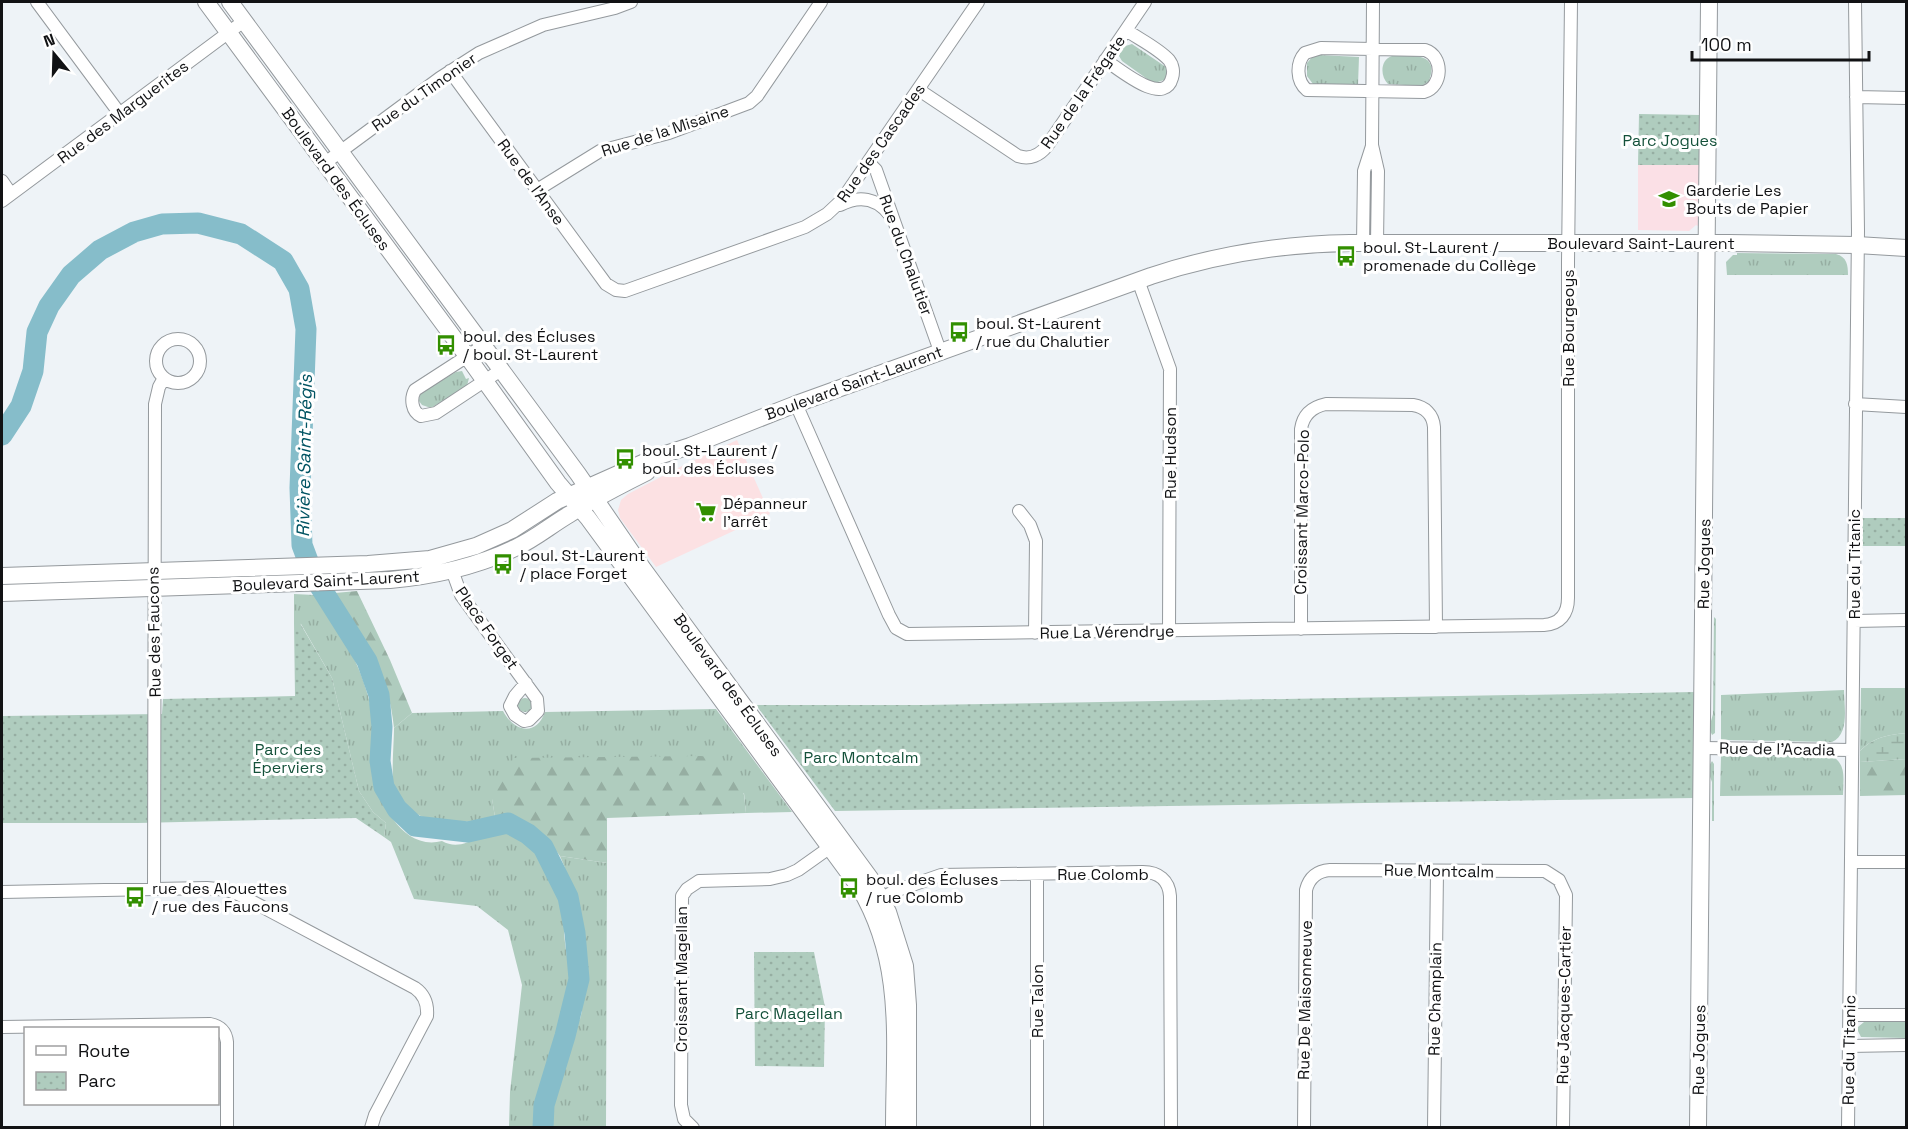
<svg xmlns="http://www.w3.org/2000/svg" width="1908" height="1129" viewBox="0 0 1908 1129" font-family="'Space Grotesk',sans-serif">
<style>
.commercial{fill:#fce1e3}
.education{fill:#fbe0e6}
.grass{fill:url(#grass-tufts)}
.forest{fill:url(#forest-firs)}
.wetland{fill:url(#wetland-marsh)}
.park{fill:url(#park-dots)}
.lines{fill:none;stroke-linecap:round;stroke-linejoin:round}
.river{stroke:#86bdca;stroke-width:21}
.street-casing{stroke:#94999d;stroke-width:14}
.secondary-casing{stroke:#94999d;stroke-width:18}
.street{stroke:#fff;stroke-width:12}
.secondary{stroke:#fff;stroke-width:16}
.labels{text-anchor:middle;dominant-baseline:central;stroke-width:6;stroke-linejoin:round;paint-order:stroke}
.street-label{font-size:16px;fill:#111214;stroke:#fff}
.park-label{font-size:16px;fill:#14513a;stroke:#fff}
.poi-label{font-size:16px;fill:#111214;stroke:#fff;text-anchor:start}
.water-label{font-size:18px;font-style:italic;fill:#005362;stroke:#fff}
</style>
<defs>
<pattern id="grass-tufts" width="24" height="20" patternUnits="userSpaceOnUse" patternTransform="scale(1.5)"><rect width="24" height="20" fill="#afccbe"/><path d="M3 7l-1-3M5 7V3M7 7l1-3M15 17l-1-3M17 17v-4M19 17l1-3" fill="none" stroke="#96aea2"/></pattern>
<pattern id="forest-firs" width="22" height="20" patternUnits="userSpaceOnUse" patternTransform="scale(1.5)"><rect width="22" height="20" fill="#afccbe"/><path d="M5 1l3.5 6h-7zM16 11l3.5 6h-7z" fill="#96aea2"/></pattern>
<pattern id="wetland-marsh" width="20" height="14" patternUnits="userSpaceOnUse" patternTransform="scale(1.5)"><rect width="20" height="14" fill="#afccbe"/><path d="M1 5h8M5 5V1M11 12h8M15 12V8" fill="none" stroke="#96aea2"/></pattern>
<pattern id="park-dots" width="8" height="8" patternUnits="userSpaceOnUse" patternTransform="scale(1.5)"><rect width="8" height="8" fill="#afccbe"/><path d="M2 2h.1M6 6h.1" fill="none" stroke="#96aea2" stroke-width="1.8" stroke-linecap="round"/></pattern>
</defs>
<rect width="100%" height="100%" fill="#eef3f7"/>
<path class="commercial" d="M737,440L770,514L656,567L620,518L618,510L621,500L628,494L686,464Z"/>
<path class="education" d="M1638,165H1701L1698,226L1696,225L1689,231L1638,230Z"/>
<path class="grass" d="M1132,44L1166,67L1167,76L1164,80L1155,83L1150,81L1122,61L1119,56L1122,47Z
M1319,55L1359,57L1358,85L1313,84L1307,76V63L1313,56Z
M1392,56C1411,56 1440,51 1429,81L1422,86L1388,84C1380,76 1380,60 1392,56Z
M1737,253L1836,254C1847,257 1848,265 1848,275H1727L1726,262L1733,255H1737Z
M462,371L466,379L469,378L467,386L431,408L422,405L419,401L420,393L456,372Z
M294,594L314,595C337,626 358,658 368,696C372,711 375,727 375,742C375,752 372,764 374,774C380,805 404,851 442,841C465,854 482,828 506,830C511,830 519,835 523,837C538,846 537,857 545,870C552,882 562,892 566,906C569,914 565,919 564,928C564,954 575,979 569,1005C557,1047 537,1083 537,1127H509L510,1092L522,985L508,930L477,906L414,899L391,842L384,837L386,823L373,812L359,791L332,678L301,624L294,623Z
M1714,617L1716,619L1715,733L1712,735L1709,728L1713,714Z
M1861,688H1906V733C1887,735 1874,737 1860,751Z
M1844,690C1844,706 1850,734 1832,742L1721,740V695Z
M518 705a7 7 0 1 1 14 0a7 7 0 1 1-14 0Z
M716,709L792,812L746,813L744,793L492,799L495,817C466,822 436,829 411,810C404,804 397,798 394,788C391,777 394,742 394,728L412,713L503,711C514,732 536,737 545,712Z
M1721,756H1832C1847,765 1843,779 1843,795L1720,796Z
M1712,761L1714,764V821H1712V782L1709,774V766Z
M560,856L607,863L606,1127L547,1128L548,1105L565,1064L573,1026L580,1019L582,1011L580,999L582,984L581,937L574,897L566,881L565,868Z
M1864,1022H1906V1038L1861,1037L1858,1031V1027Z"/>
<path class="forest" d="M357,591L390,660L412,713L394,728C389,673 363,639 335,593Z
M701,756C739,760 743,778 746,813L607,818V863L560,856L547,839L519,820L495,817L492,799L514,758Z
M1906,759V795L1860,796V762Z"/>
<path class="wetland" d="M1906,733V759L1860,762V751C1874,737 1887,735 1906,733Z"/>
<path class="park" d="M1639,114L1701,115V165H1638Z
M1862,518H1906V546H1862Z
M294,623H300L332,678L359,791L373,812L386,823L384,837L356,818L138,823H2V716L162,714L163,699L295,696Z
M1695,692L1694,798L835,811L756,705H923Z
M754,952H814L825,1007L824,1067L755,1066Z"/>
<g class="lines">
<path class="river" d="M2,435L21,406L33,371L37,332L49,306L71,275L100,250L134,232L162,224L198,223L241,234L283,261L299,289L306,329L300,488L302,545L314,577L367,661L379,695L382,727L380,761L384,787L397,809L415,826L468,832L508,823L528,834L543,847L568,897L575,933L579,979L565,1036L544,1105L543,1128"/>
<g class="street-casing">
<path id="street" d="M37,2L120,114
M1373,2L1372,145L1378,171L1377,243
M1321,48L1425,50C1444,56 1443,87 1424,92L1307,90C1296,81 1296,63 1305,53Z
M1105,60C1118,68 1164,108 1172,78C1174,72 1173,65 1169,60C1158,48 1139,39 1126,30
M450,71L606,284L616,290L625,291L805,227L827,214L842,200L978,2
M919,90L1018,156C1030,160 1040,155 1047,146L1145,2
M1856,97L1906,98
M868,162L876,170L940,351
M325,163L440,78L479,53L543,25L615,8L631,2
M2,181L11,194
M537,190L600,151L669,133L749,103L757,96L821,2
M2,201L244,21
M840,205C859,195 877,198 890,215
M1363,243L1364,171L1372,146
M1138,280L1170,369L1169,631
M156 361a22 22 0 1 1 44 0a22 22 0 1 1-44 0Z
M483,346L415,390C410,399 412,412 421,416L436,413L501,370
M796,404L889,615L896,628L907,634L1544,625C1560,624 1568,614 1568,598V262L1571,2
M1855,404L1906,407
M1019,511L1030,525L1036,541L1035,633
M452,570L461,595L537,699L538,711L529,720L524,721L515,715L510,706L515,696L526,683
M1854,621L1906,620
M1301,629V429C1303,415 1312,407 1326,404L1413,405C1425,407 1433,414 1434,427L1436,627
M1702,748L1852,750
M1851,862H1906
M154,889L155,404L159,387L164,378
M2,892L207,888L227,890L240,895L415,988C425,995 428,1004 427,1016L375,1115L371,1128
M874,902L895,891L941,875L1143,872C1158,872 1169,880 1170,896L1171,1128
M1850,1015H1906
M2,1027L210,1024C220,1026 226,1032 227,1042V1128
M1849,1046L1906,1045
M693,1128L684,1119L681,1105L682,896L687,889L699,881L770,879L787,875L798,870L836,843
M1037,1128V874
M1304,1128L1306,890C1309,878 1317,871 1330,870L1545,871L1559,880L1566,895L1563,1128
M1434,1128L1437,871
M1848,1128L1858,231L1855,2"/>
</g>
<g class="secondary-casing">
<path id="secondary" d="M206,2L462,349L558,483L588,518L859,887C905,964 894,1042 894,1128
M230,2L578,474L641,566L870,878L888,912L905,966L908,1005V1128
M2,576L368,564L430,559L476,546L512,530L557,501L656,457L690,446L796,404L1151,276C1217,254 1281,244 1350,243H1728L1857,245L1906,248
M2,593L390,580C433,576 476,567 515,548C535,539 551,525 570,514C595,498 621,485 647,472
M1698,1128L1709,2"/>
</g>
<use href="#street" class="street"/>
<use href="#secondary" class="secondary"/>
</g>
<defs>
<g id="school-bare" transform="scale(1.62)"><path d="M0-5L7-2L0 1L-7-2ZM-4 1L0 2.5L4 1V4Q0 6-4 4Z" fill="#328f00" stroke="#fff" stroke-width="2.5" paint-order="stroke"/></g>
<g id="bus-bare" transform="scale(1.62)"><path d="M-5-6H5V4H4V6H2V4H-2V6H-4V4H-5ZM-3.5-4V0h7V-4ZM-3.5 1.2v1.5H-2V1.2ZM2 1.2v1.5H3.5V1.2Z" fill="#328f00" stroke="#fff" stroke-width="2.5" paint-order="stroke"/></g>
<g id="supermarket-bare" transform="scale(1.62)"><path d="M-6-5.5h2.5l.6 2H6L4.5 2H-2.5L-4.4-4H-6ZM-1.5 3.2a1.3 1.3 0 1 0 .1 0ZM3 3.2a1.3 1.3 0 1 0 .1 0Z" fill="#328f00" stroke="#fff" stroke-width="2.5" paint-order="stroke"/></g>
</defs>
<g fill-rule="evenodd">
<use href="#school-bare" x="1669" y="199"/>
<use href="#bus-bare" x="1346" y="256"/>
<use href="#bus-bare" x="959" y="332"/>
<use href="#bus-bare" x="446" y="345"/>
<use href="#bus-bare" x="625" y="459"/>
<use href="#supermarket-bare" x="706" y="512"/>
<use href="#bus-bare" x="503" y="564"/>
<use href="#bus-bare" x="849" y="888"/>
<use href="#bus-bare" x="135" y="897"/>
</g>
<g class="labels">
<g class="street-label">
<text transform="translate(424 92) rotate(-35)">Rue du Timonier</text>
<text transform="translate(1083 92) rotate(-55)">Rue de la Frégate</text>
<text transform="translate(123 112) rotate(-37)">Rue des Marguerites</text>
<text transform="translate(665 131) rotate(-18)">Rue de la Misaine</text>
<text transform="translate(881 143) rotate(-55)">Rue des Cascades</text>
<text transform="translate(336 179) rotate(54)">Boulevard des Écluses</text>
<text transform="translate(531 182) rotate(54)">Rue de l'Anse</text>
<text x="1641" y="243">Boulevard Saint-Laurent</text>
<text transform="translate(906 255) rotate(70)">Rue du Chalutier</text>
<text transform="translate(1568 328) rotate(-90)">Rue Bourgeoys</text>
<text transform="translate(854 383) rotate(-20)">Boulevard Saint-Laurent</text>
<text transform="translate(1170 453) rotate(-90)">Rue Hudson</text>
<text transform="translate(1302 512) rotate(-89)">Croissant Marco-Polo</text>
<text transform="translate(1704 564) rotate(-89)">Rue Jogues</text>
<text transform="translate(1854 564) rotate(-90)">Rue du Titanic</text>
<text transform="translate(326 581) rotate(-3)">Boulevard Saint-Laurent</text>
<text transform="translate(487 628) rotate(55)">Place Forget</text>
<text transform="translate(154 632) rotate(-91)">Rue des Faucons</text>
<text transform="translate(1107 632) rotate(-1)">Rue La Vérendrye</text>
<text transform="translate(728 685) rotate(54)">Boulevard des Écluses</text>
<text transform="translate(1777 749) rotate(1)">Rue de l'Acadia</text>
<text transform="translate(1439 871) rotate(1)">Rue Montcalm</text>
<text x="1103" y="874">Rue Colomb</text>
<text transform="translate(681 979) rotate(-90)">Croissant Magellan</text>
<text transform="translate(1435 999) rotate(-89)">Rue Champlain</text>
<text transform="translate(1305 1000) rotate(-89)">Rue De Maisonneuve</text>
<text transform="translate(1037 1001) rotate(-90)">Rue Talon</text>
<text transform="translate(1564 1005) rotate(-89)">Rue Jacques-Cartier</text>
<text transform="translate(1699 1050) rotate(-89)">Rue Jogues</text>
<text transform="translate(1849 1050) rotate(-89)">Rue du Titanic</text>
</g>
<g class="park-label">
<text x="1670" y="140">Parc Jogues</text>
<text x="288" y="749">Parc des<tspan x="288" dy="18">Éperviers</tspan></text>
<text x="861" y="757">Parc Montcalm</text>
<text x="789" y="1013">Parc Magellan</text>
</g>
<g class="poi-label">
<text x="1686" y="190">Garderie Les<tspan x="1686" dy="18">Bouts de Papier</tspan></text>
<text x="1363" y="247">boul. St-Laurent /<tspan x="1363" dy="18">promenade du Collège</tspan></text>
<text x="976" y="323">boul. St-Laurent<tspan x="976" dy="18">/ rue du Chalutier</tspan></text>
<text x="463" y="336">boul. des Écluses<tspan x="463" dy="18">/ boul. St-Laurent</tspan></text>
<text x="642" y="450">boul. St-Laurent /<tspan x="642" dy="18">boul. des Écluses</tspan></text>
<text x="723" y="503">Dépanneur<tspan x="723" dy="18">l'arrêt</tspan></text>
<text x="520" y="555">boul. St-Laurent<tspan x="520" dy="18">/ place Forget</tspan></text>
<text x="866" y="879">boul. des Écluses<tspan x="866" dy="18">/ rue Colomb</tspan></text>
<text x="152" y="888">rue des Alouettes<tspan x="152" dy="18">/ rue des Faucons</tspan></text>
</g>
<g class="water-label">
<text transform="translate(304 456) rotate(-89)">Rivière Saint-Régis</text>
</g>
</g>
<rect width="1908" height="1129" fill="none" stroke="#111214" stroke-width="6"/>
<rect x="24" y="1027" width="195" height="78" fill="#ffffff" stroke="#a0a0a1" stroke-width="1.5"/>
<rect x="36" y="1046" width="30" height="9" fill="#ffffff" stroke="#a0a0a1" stroke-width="1.5"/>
<text x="78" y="1057" font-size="18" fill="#111214">Route</text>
<rect x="36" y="1072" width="30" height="18" fill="url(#park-dots)" stroke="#a0a0a1" stroke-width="1.5"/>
<text x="78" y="1087" font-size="18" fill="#111214">Parc</text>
<g transform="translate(54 54) rotate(341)" stroke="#ffffff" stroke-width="4.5" paint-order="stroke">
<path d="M0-4.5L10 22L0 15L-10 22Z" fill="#111214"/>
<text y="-9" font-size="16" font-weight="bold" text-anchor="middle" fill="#111214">N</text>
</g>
<path d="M1692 51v9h177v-9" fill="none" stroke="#111214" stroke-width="3"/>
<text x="1701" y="51" font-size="18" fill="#111214" stroke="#ffffff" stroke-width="4.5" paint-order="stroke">100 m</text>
</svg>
